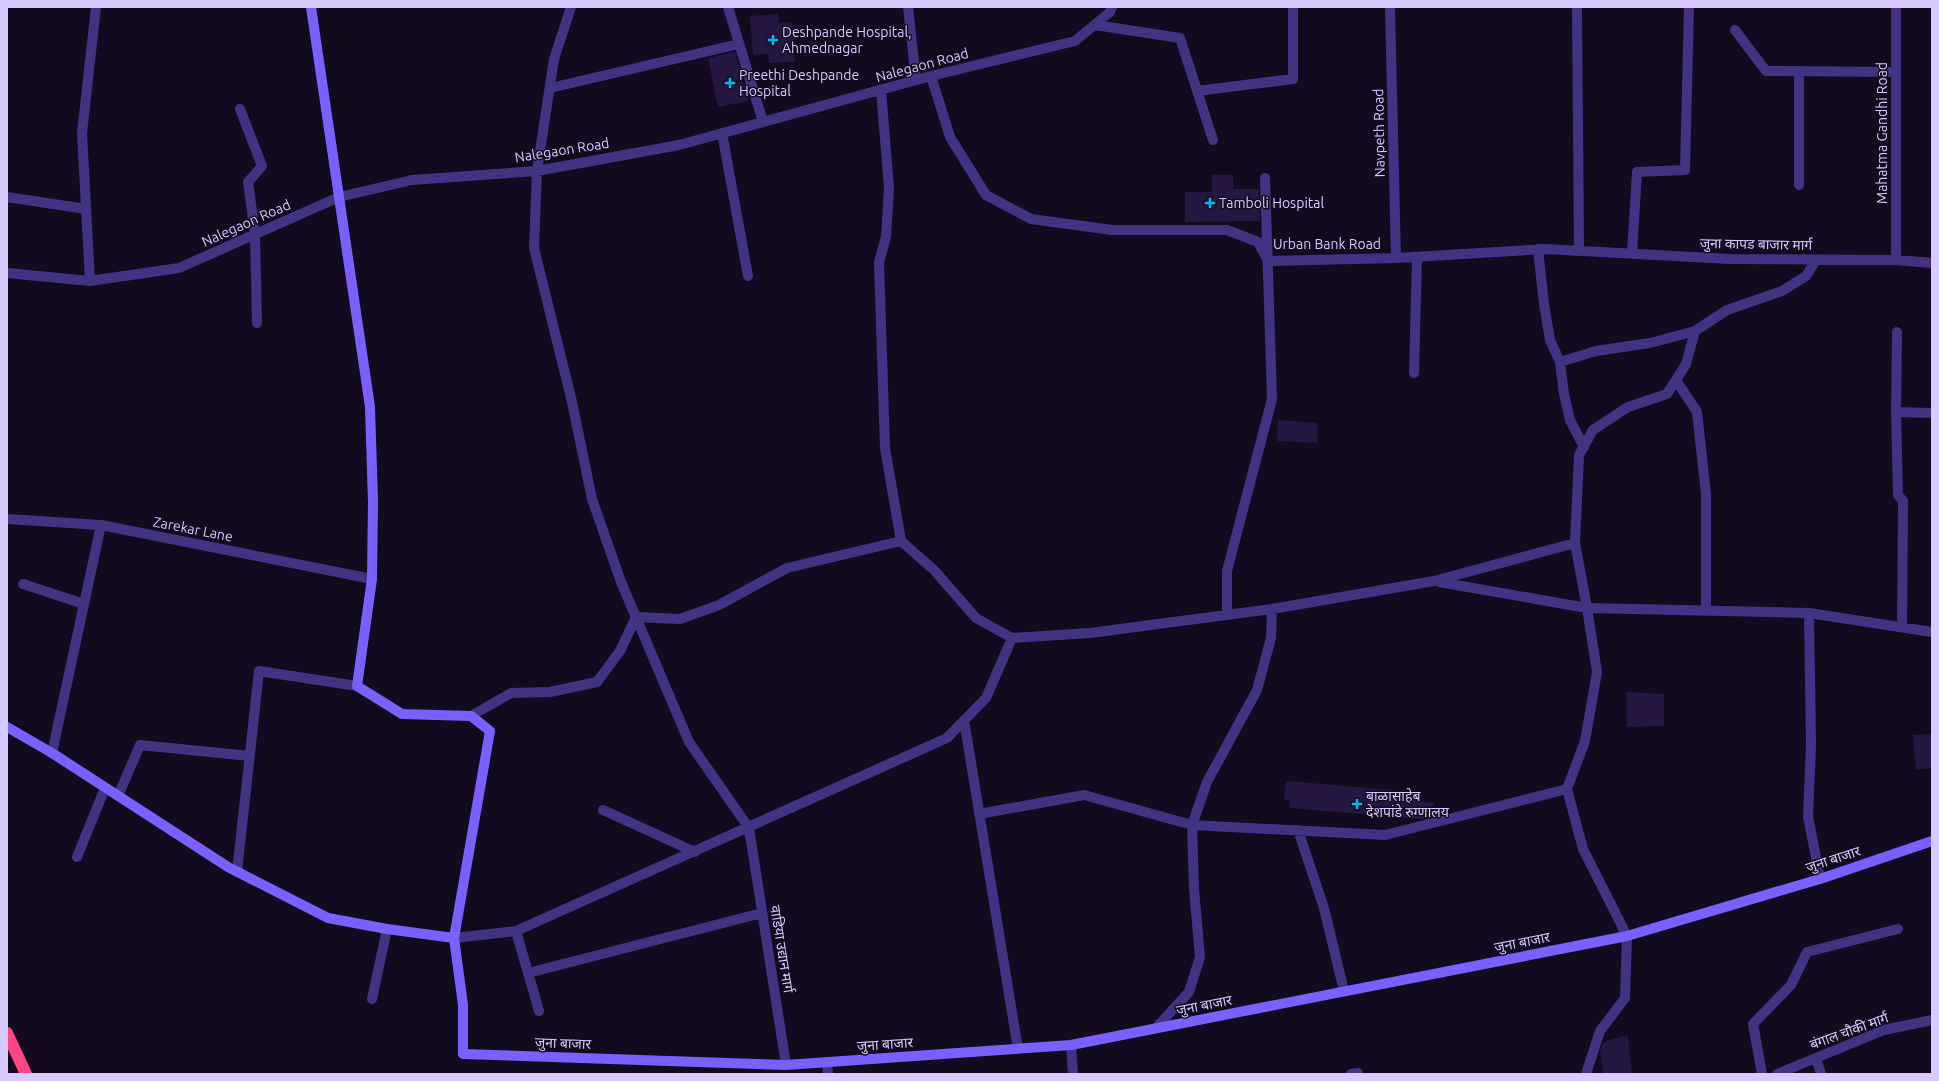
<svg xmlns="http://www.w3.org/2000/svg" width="1939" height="1081" viewBox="0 0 1939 1081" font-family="Ubuntu,'Noto Sans Devanagari',sans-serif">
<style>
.building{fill:#251642}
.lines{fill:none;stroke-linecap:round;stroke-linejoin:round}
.street{stroke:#413382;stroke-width:10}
.secondary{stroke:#7a61ff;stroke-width:10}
.highway{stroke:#ff4586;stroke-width:12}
.poi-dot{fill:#00bcf5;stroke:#120b20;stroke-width:1.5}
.labels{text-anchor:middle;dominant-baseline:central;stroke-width:3;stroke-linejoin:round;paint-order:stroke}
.poi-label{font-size:14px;fill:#d7caff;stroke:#120b20;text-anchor:start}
.street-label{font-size:14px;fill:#d7caff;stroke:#120b20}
</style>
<rect width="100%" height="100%" fill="#120b20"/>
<path class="building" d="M778,14L779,23L792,22L795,62L769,63L768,54L753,55L750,16Z
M735,52L748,101L718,107L708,58Z
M1212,175H1233V189H1259L1260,221L1185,222V192H1212Z
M1278,420L1318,423L1317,443L1277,441Z
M1626,692L1664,694V726L1627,727Z
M1932,734V768L1916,770L1913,735Z
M1286,781L1416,792V801L1434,803L1433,816L1421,819L1290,808V801L1284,800Z
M1628,1035L1632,1074H1603L1600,1051L1603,1042Z"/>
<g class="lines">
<path class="street" d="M571,7L554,59L537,171L534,248L572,402L592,499L621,582L689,742L749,828L786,1065
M728,7L763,122
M908,7L916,80
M1390,7L1396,258
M1577,7L1579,251
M1896,7V260
M1095,25L1180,38L1213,140
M1735,30L1766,71L1896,72
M931,76L950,137L986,195L1031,219L1112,230H1227L1258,242L1268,261L1396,258L1545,249L1730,259L1896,260L1932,263
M550,88L739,44
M881,90L889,188L886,237L879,262L885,448L901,541
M1197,91L1293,79V7
M240,109L262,166L248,182L255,233L257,323
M722,133L748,276
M1799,185V71
M7,197L86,209
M1538,249L1544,304L1550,340L1560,362L1564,394L1570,420L1584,447
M1632,253L1637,172L1685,170L1689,7
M1816,260L1806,276L1782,291L1727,310L1695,331L1686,364L1667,394L1628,407L1593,430L1579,455L1575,543L1587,608L1809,613L1932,632
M7,273L90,281L179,268L339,197L412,180L537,171L679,145L931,76L1075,41L1110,12L1112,7
M90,281L82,133L96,7
M1560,362L1596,351L1650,343L1695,331
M1414,373L1417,257
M1676,380L1697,412L1706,494V610
M1896,412L1897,332
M7,519L101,525L372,579
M23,584L84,604
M1809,613L1811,745L1808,816L1820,879
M1227,615V571L1272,399L1265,178
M636,617L680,619L719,605L787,568L901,541L934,570L976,618L1012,638L1090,633L1272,609L1434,581L1575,543
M1902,627L1903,501L1898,495L1896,412L1932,413
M471,716L511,693L550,692L597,682L620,651L636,617
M964,720L1018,1049
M52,753L101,525
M1567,789L1583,849L1627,936L1625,998L1600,1031L1586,1074
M118,796L140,745L250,756
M603,810L695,852
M979,814L1084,795L1192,825L1385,835L1567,789L1585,741L1597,672L1587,608L1439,582
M1298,830L1324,908L1344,991
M77,857L105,788
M237,872L259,671L357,686
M516,931L539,1011
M454,938L516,931L947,738L986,698L1012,638
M528,973L762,913
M372,999L387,929
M1156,1028L1189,992L1200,957L1194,889L1192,825L1207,782L1257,690L1271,638L1272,609
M1071,1045L1073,1074
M1816,1058L1821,1074
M827,1062L828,1074
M1351,1074L1358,1073
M1762,1074L1753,1024L1791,985L1807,952L1898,929
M1777,1074L1884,1030L1932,1020"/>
<path class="secondary" d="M311,7L370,407L373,502L372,579L357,686L402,714L471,716L490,731L454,938L463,1005V1054L786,1065L1071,1045L1627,936L1820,879L1932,841
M7,727L52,753L228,867L328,918L387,929L454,938"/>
<path class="highway" d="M7,1033L26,1074"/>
</g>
<g class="poi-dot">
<path d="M771 34h4v4h4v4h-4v4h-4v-4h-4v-4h4z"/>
<path d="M728 77h4v4h4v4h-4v4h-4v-4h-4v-4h4z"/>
<path d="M1208 197h4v4h4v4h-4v4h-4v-4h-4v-4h4z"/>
<path d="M1355 798h4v4h4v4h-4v4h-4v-4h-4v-4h4z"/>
</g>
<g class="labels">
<g class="poi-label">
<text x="782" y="32">Deshpande Hospital,<tspan x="782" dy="16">Ahmednagar</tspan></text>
<text x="739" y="75">Preethi Deshpande<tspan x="739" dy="16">Hospital</tspan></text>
<text x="1219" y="203">Tamboli Hospital</text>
<text x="1366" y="796">बाळासाहेब<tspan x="1366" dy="16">देशपांडे रुग्णालय</tspan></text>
</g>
<g class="street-label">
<text transform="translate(922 65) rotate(-15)">Nalegaon Road</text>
<text transform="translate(1379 133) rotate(-91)">Navpeth Road</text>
<text transform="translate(1882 133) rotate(-90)">Mahatma Gandhi Road</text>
<text transform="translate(562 150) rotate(-9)">Nalegaon Road</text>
<text transform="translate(246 223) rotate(-24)">Nalegaon Road</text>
<text x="1327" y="244">Urban Bank Road</text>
<text transform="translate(1756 244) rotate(1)">जुना कापड बाजार मार्ग</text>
<text transform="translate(193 529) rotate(11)">Zarekar Lane</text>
<text transform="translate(1833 859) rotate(-18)">जुना बाजार</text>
<text transform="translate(1522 942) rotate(-11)">जुना बाजार</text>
<text transform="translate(782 949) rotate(81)">वाडिया उद्यान मार्ग</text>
<text transform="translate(1204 1005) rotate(-11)">जुना बाजार</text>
<text transform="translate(1849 1031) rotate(-20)">बंगाल चौकी मार्ग</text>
<text transform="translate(563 1043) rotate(2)">जुना बाजार</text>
<text transform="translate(885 1044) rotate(-4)">जुना बाजार</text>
</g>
</g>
<rect width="1939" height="1081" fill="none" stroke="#d7caff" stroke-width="16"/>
</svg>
